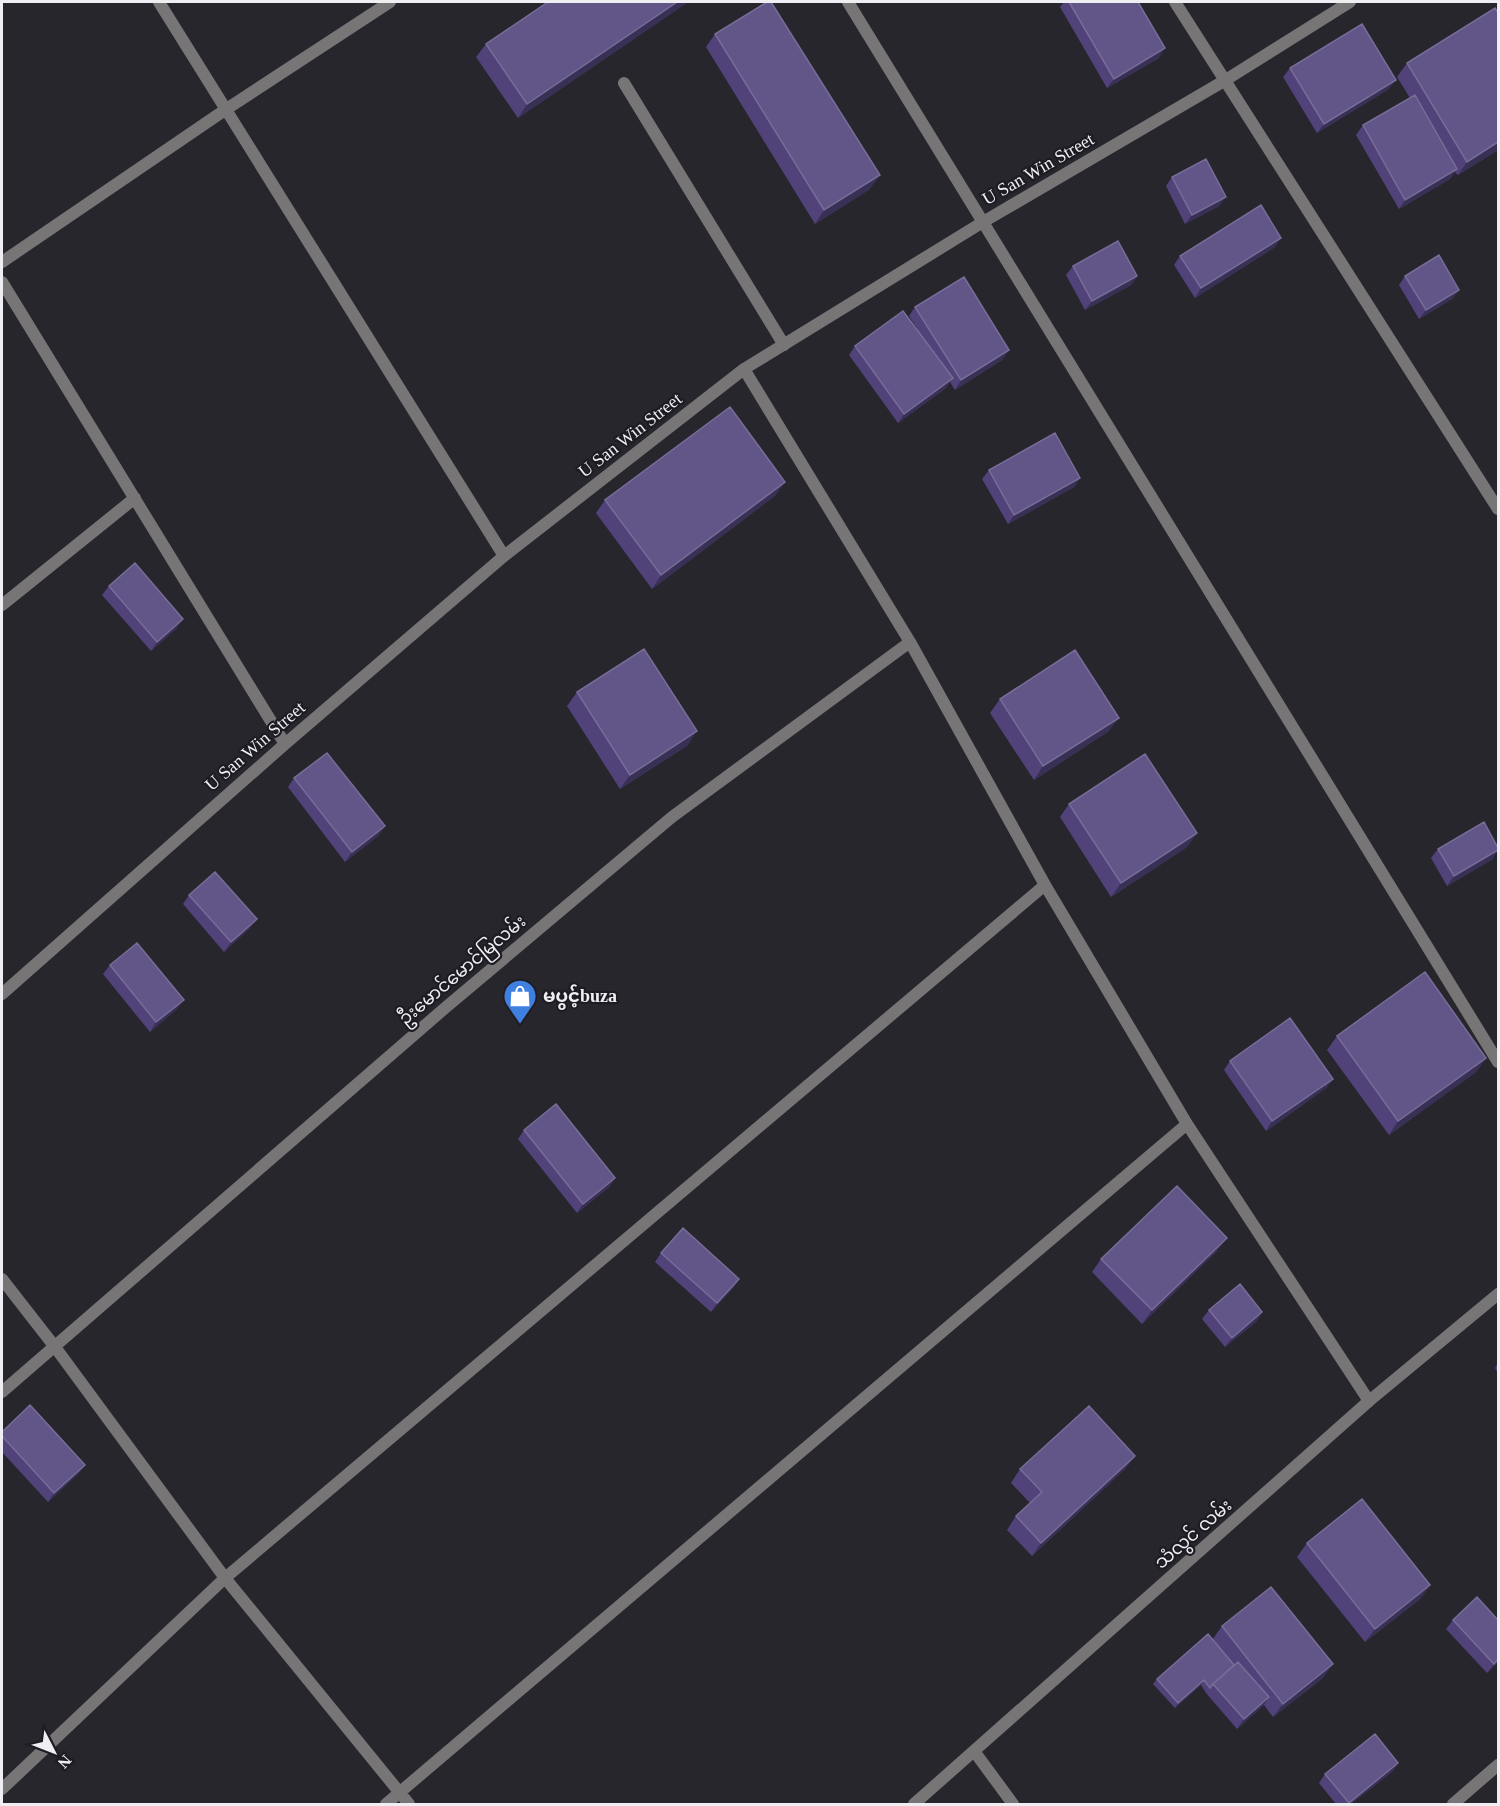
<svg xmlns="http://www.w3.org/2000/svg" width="1500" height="1806" viewBox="0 0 1500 1806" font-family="'Times New Roman','Noto Sans Myanmar',serif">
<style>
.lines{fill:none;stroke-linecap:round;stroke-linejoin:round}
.service{stroke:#787577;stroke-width:12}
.minor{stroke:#787577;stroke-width:12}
.tertiary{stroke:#787577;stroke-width:12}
.wall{fill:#51437a}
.shaded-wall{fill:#393056}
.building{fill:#625587;stroke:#786d98;stroke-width:1.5}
.labels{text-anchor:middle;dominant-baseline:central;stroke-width:4.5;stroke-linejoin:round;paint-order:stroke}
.street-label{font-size:18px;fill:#efeef3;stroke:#1e1c23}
.poi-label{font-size:18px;font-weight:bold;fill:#efeef3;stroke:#1e1c23;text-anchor:start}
</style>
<rect width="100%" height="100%" fill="#27262d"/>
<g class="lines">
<path class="service" d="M624,83L784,345"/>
<path class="minor" d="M159,2L504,556
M848,2L1498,1062
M1175,2L1498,509
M2,262L225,110L390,2
M2,282L285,744
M744,369L910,642L1045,885L1187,1124L1369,1401
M2,605L135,498
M2,994L285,744L504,556L744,369L983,222L1224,81L1350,2
M2,1279L55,1347L225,1578L409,1804
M2,1392L445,1008L672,817L910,642
M974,1751L1013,1804
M2,1789L225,1578L1045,885
M386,1804L1187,1124
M1453,1804L1498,1765"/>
<path class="tertiary" d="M914,1804L1369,1401L1498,1294"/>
</g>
<path class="wall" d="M548,2H688L518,118L476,57L486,44Z
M1064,2H1138L1159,58L1107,88L1060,7Z
M1498,13V150L1458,175L1455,172L1450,179L1399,209L1356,135L1363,125L1410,98L1397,77L1407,63Z
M715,34L870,189L815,224L706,47Z
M1290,68L1389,89L1317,133L1283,77Z
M1172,177L1219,206L1185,224L1166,186Z
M1275,247L1195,298L1174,265L1180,256Z
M1073,266L1137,276L1131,285L1085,310L1066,275Z
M1405,276L1459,290L1452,299L1419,319L1399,285Z
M915,307L1009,350L1002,360L955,390L950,382L946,388L898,423L849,355L855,346L918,330L909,316Z
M989,470L1080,478L1074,487L1008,524L982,479Z
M776,495L652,589L596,513L605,500Z
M109,586L177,628L151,651L102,595Z
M577,692L688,745L620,789L567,706Z
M1000,699L1109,731L1034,780L990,713Z
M294,778L385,826L378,836L345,862L288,787Z
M1069,804L1197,833L1187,847L1111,897L1060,817Z
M1438,849L1493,859L1447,886L1431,858Z
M189,895L250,928L224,952L183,904Z
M110,965L177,1009L150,1032L103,974Z
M1337,1036L1486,1058L1476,1072L1389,1135L1327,1050Z
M1230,1061L1333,1079L1326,1088L1266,1131L1224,1070Z
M524,1130L615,1178L609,1187L577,1213L518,1139Z
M1217,1251L1142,1324L1092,1272L1101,1259Z
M661,1253L739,1279L733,1288L711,1312L655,1262Z
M1209,1310L1262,1312L1256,1322L1225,1347L1202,1319Z
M1498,1363V1373L1495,1368Z
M2,1432L85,1465L78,1474L48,1502L2,1452Z
M1135,1456L1125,1469L1032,1556L1007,1530L1016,1516L1030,1503L1011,1483L1020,1469Z
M1307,1543L1430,1585L1420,1599L1365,1642L1297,1557Z
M1453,1620H1498V1662L1487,1673L1446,1629Z
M1222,1626L1323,1678L1273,1717L1264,1705L1237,1729L1206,1693L1201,1685L1175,1708L1153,1684L1157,1679L1212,1640Z
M1398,1763L1392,1772L1351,1804H1336L1319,1783L1325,1774Z"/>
<path class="shaded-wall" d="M677,2H688L518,118L527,104Z
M1165,48L1159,58L1107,88L1114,79Z
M1396,80L1389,89L1317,133L1324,124Z
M1498,142V150L1458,175L1467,162Z
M1457,169L1450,179L1399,209L1405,200Z
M880,175L870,189L815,224L824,210Z
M1226,197L1219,206L1185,224L1192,215Z
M1281,238L1275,247L1195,298L1201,288Z
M1137,276L1131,285L1085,310L1092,301Z
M1459,290L1452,299L1419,319L1426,310Z
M1009,350L1002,360L955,390L961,380Z
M953,378L946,388L898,423L904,414Z
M1080,478L1074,487L1008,524L1014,515Z
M785,482L776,495L652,589L661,575Z
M183,619L177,628L151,651L157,642Z
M1119,718L1109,731L1034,780L1043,766Z
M697,731L688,745L620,789L630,775Z
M385,826L378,836L345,862L352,852Z
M1197,833L1187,847L1111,897L1121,883Z
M1498,850L1493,859L1447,886L1454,876Z
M257,919L250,928L224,952L231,942Z
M184,1000L177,1009L150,1032L156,1022Z
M1486,1058L1476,1072L1389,1135L1398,1121Z
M1333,1079L1326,1088L1266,1131L1272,1121Z
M615,1178L609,1187L577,1213L583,1204Z
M1227,1238L1217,1251L1142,1324L1152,1310Z
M739,1279L733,1288L711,1312L717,1303Z
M1262,1312L1256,1322L1225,1347L1232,1338Z
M1135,1456L1125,1469L1032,1556L1041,1543Z
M85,1465L78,1474L48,1502L54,1493Z
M1430,1585L1420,1599L1365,1642L1375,1629Z
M1498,1659V1662L1487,1673L1494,1664Z
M1333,1664L1323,1678L1273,1717L1283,1704Z
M1204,1680L1201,1685L1175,1708L1178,1703Z
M1269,1697L1263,1706L1237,1729L1244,1719Z
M1398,1763L1392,1772L1351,1804H1347Z"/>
<path class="building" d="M548,2H677L527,104L486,44Z
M767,2H771L880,175L824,210L715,34Z
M1069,2H1138L1165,48L1114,79Z
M1495,8L1498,13V142L1467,162L1407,63Z
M1362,24L1396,80L1324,124L1290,68Z
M1415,95L1457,169L1405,200L1363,125Z
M1206,159L1226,197L1192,215L1172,177Z
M1261,205L1281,238L1201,288L1180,256Z
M1118,241L1137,276L1092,301L1073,266Z
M1439,255L1459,290L1426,310L1405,276Z
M964,277L1009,350L961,380L915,307Z
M903,311L953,378L904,414L855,346Z
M730,407L785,482L661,575L605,500Z
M1055,433L1080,478L1014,515L989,470Z
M135,563L183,619L157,642L109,586Z
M644,649L697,731L630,775L577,692Z
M1075,650L1119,718L1043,766L1000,699Z
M327,753L385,826L352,852L294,778Z
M1145,754L1197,833L1121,883L1069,804Z
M1484,822L1498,848V850L1454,876L1438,849Z
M215,872L257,919L231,942L189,895Z
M137,943L184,1000L156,1022L110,965Z
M1425,972L1486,1058L1398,1121L1337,1036Z
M1290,1018L1333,1079L1272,1121L1230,1061Z
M556,1104L615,1178L583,1204L524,1130Z
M1177,1186L1227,1238L1152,1310L1101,1259Z
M683,1228L739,1279L717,1303L661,1253Z
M1240,1284L1262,1312L1232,1338L1209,1310Z
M30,1405L85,1465L54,1493L2,1436V1432Z
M1089,1406L1135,1456L1041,1543L1016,1516L1042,1492L1020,1469Z
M1362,1499L1430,1585L1375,1629L1307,1543Z
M1271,1587L1333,1664L1283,1704L1222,1626Z
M1477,1597L1498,1620V1659L1494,1664L1453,1620Z
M1208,1634L1234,1665L1213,1684L1210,1688L1204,1680L1178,1703L1157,1679Z
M1238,1662L1269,1697L1244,1719L1213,1684Z
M1375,1734L1398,1763L1349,1803L1325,1774Z"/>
<defs>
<g id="shop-pin" transform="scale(1.725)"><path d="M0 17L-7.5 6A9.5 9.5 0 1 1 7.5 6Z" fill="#3f7fe0" stroke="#1e1c23"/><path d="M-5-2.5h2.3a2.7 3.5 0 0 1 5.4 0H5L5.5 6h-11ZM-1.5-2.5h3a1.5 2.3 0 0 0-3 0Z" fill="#fff"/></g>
</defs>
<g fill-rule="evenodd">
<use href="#shop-pin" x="520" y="996"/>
</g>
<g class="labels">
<g class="street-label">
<text transform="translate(1038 169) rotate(-30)">U San Win Street</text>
<text transform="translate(630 435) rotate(-38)">U San Win Street</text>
<text transform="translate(255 746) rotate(-41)">U San Win Street</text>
<text transform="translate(462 970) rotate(-40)">ဦးမောင်မောင်မြလမ်း</text>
<text transform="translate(1193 1534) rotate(-41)">သံလွင် လမ်း</text>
</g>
<g class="poi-label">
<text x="543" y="996">မပွင့်buza</text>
</g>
</g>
<rect width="1500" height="1806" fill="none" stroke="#efeef3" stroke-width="6"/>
<g transform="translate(54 1752) rotate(132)" stroke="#1e1c23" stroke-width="4.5" paint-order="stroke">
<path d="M0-4.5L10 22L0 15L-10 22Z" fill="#efeef3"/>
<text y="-9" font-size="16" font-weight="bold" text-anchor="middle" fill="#efeef3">N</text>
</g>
</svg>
